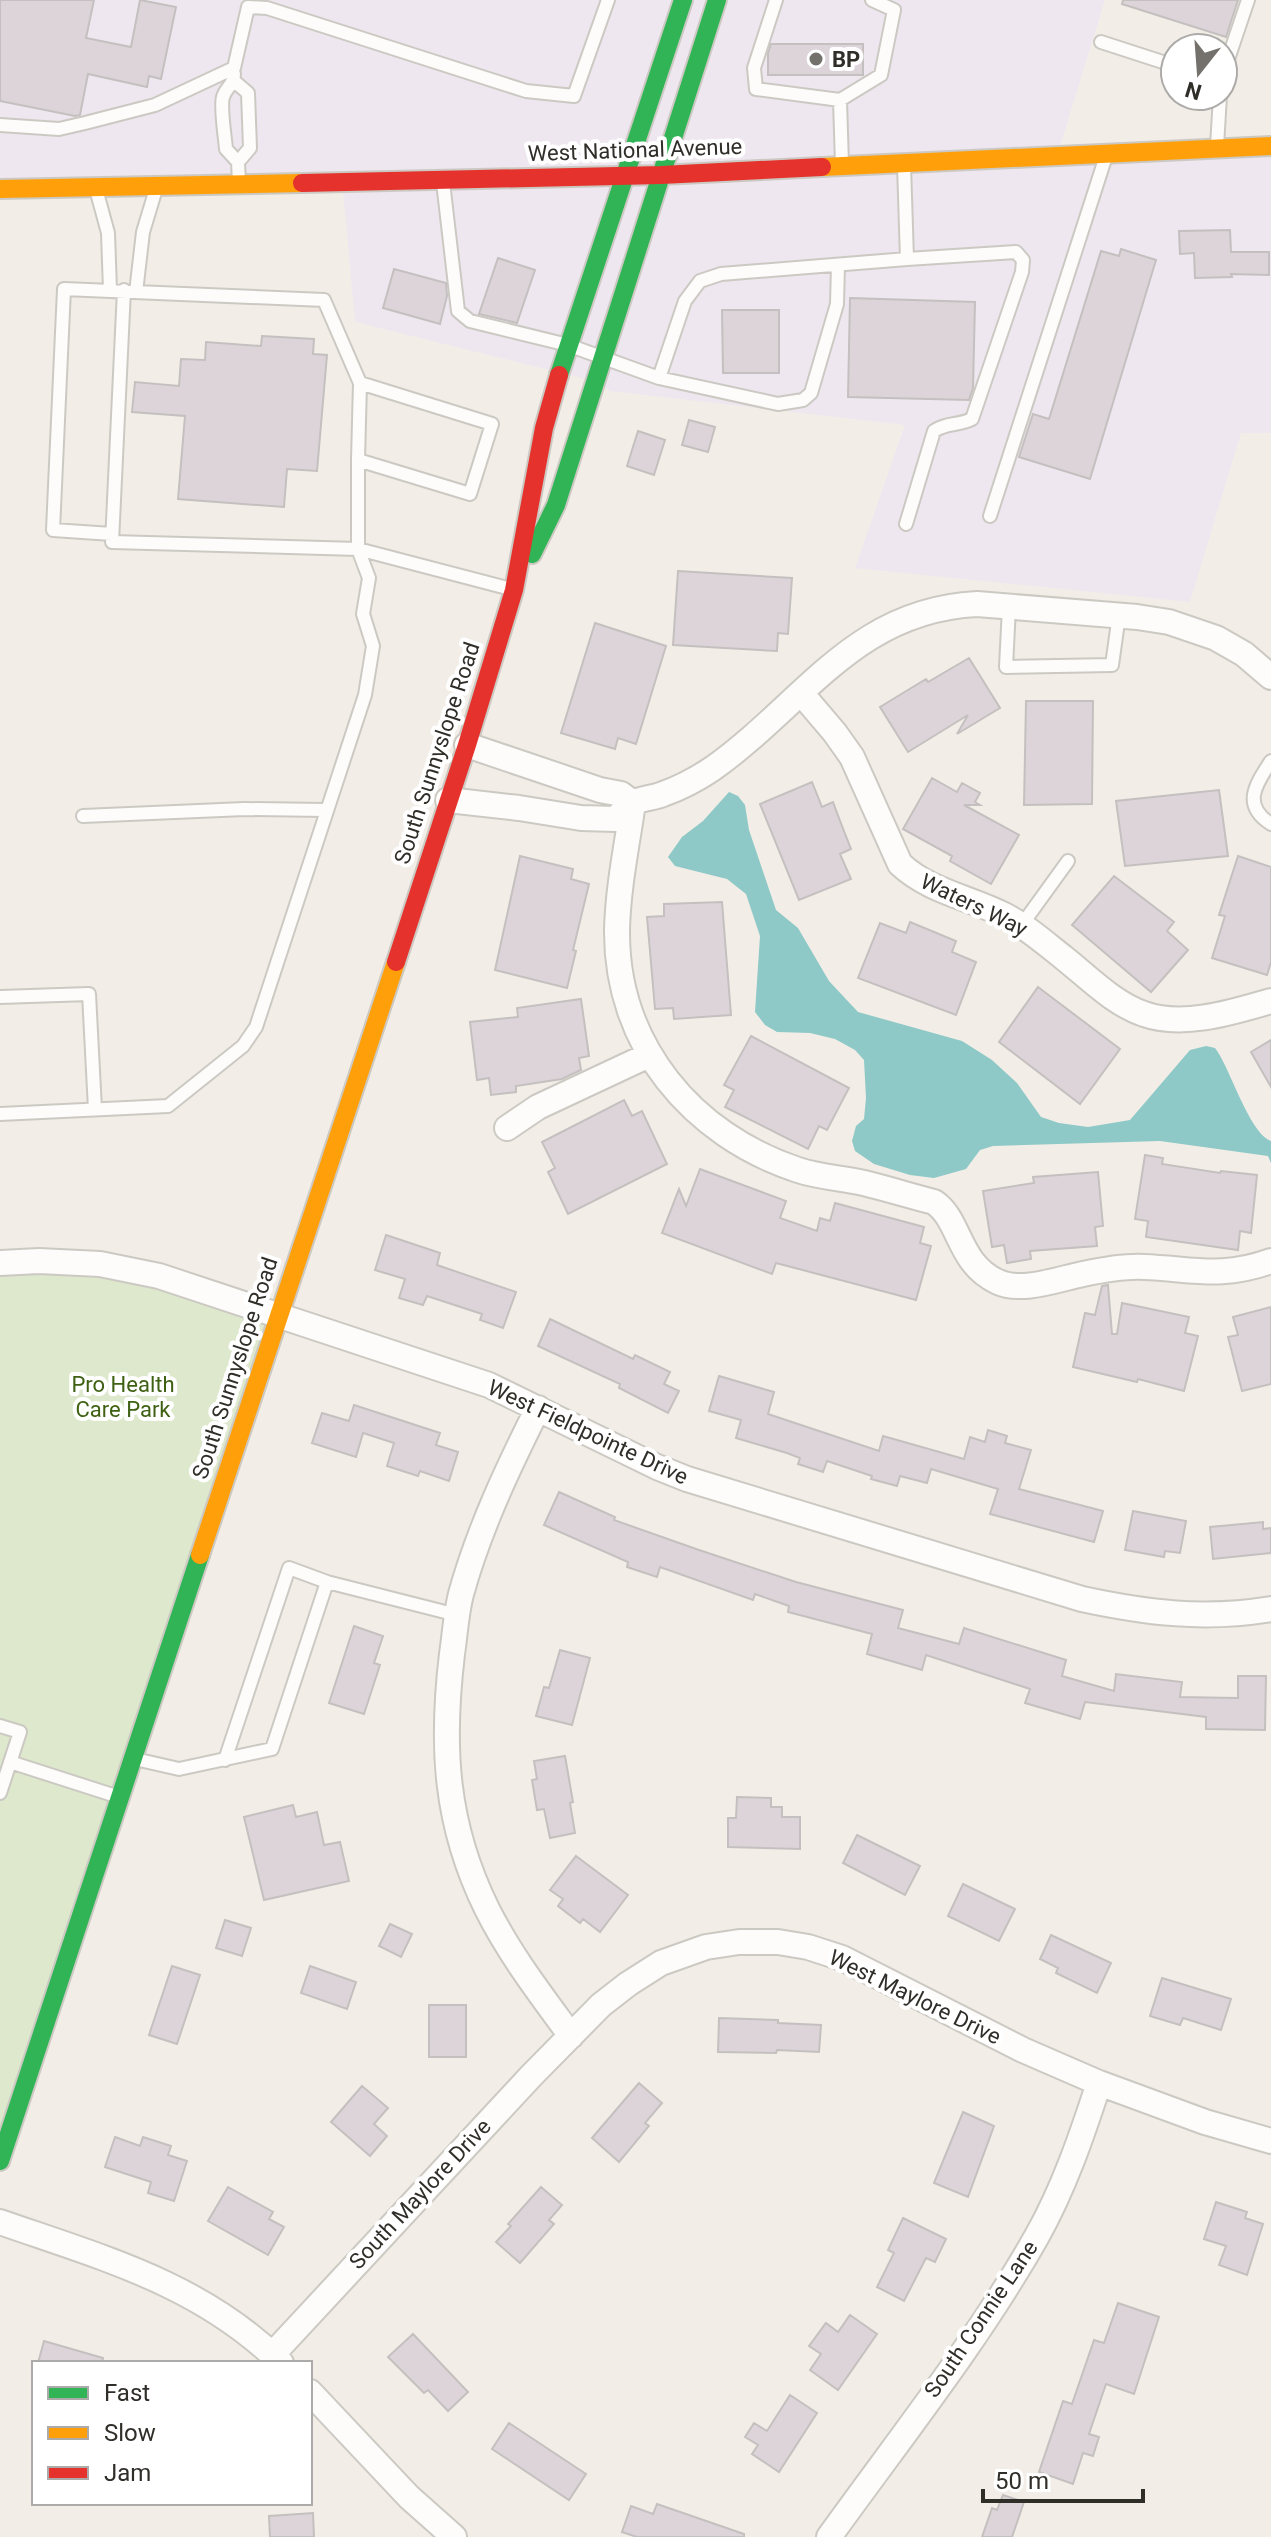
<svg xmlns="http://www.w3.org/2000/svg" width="1271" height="2537" viewBox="0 0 1271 2537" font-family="Roboto,sans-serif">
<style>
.commercial{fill:#eee7f0}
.green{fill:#dde8cd}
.water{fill:#8ec8c7}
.building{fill:#ddd4d9;stroke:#c4c0bf;stroke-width:2}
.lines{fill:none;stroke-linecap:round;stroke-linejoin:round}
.lane-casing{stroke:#ccc9c3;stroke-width:16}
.street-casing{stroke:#ccc9c3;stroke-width:28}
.fast-casing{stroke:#ccc9c3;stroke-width:22}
.slow-casing{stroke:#ccc9c3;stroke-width:22}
.jam-casing{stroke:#ccc9c3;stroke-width:22}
.lane{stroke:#fdfcfb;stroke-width:12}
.street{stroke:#fdfcfb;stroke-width:24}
.fast{stroke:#30b455;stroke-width:18}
.slow{stroke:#ff9f0a;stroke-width:18}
.jam{stroke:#e5322d;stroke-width:18}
.poi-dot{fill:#74716c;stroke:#fff;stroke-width:3}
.labels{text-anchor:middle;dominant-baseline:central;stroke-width:8;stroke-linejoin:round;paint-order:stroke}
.poi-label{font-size:22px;font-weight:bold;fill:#302e29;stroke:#fff;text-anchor:start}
.street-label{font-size:22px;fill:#302e29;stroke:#fff}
.park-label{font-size:22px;fill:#3f6113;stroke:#fff}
</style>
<rect width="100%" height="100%" fill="#f2eee7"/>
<path class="commercial" d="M0,0H1105L1057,156L1271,146V433H1241L1190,602L855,568L905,425L610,391L594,381L355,322L342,180L0,189Z"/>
<path class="green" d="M0,1263L100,1264L277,1316L0,2161Z"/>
<path class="water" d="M729,792L738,796L745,805L749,830L776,910L798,928L829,981L858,1012L962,1041L992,1060L1017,1083L1041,1117L1059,1123L1088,1127L1130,1120L1190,1050L1206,1046L1215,1048C1230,1067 1249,1133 1271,1141V1163L1268,1156L1160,1141L993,1146L980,1150L966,1169L934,1178L910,1175L874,1164L855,1151L852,1141L856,1126L864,1119L866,1098L864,1060L855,1050L835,1039L810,1033L777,1032L765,1025L755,1012L760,936L746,894L727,879L675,866L668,857L682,837L703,821Z"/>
<path class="building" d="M0,0H94L86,38L131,47L140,0L176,7L161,79L149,76L147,87L88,74L80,115L75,116L0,101Z
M1123,0H1238L1226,37L1122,4Z
M771,44H863V75H768V53Z
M1230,230L1231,252H1269V275L1231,274L1232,277L1195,278L1194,253L1180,254L1179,231Z
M1121,249L1156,260L1090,479L1019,457L1033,414L1049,419L1101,251L1119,256Z
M498,258L535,270L517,323L479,314Z
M394,269L446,283L447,296L440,324L383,308Z
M850,298L975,302L973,388L969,400L848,397Z
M722,310H779V373H723Z
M262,336L314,339L313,354L327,355L317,471L287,469L284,507L178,499L185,416L132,412L135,382L179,386L181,359L205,360L206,342L261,346Z
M689,420L715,427L708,452L682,445Z
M638,431L665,440L654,475L627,466Z
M678,571L792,578L788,634L778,633L777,651L673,645Z
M595,623L666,646L636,744L618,738L615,749L561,733Z
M969,658L1000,708L957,734L968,715L908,752L880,707L926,679L928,682Z
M1026,701H1093L1092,804L1024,805Z
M932,778L957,792L962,783L980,793L975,802L980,805H964L1019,835L991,884L950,861L952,856L903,829Z
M812,782L822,807L833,802L842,826L851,849L840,854L851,879L799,900L760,804Z
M1219,790L1228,856L1125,866L1116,801Z
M520,856L573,869L571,879L589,884L573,950L576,951L567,988L495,970Z
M1238,856L1271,867V962L1267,975L1212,958L1225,916L1219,915Z
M1114,876L1174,922L1167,931L1188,950L1151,992L1072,925Z
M722,902L731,1015L674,1019L673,1008L655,1009L647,917L664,916V904Z
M910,922L956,941L952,952L976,962L956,1015L858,978L880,923L906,933Z
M1038,987L1120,1049L1080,1104L999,1042Z
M581,999L589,1056L579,1058L581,1070L562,1079L516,1086V1092L491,1095L489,1078L477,1080L470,1022L518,1017L517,1008Z
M751,1036L849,1088L827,1130L819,1126L808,1149L725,1107L734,1090L724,1085Z
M1271,1040V1087L1251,1052Z
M624,1100L632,1116L642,1111L667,1164L568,1214L548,1172L555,1168L542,1142Z
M1145,1155L1163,1158L1162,1164L1220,1173L1221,1171L1257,1175L1251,1233L1240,1231L1238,1250L1146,1237L1148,1221L1135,1219Z
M700,1169L786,1201L780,1218L817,1231L820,1218L830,1221L835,1203L924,1227L920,1243L931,1246L916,1300L776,1263L772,1274L662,1233L679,1189L686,1206Z
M1098,1172L1103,1226L1095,1227L1097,1246L1030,1251L1031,1259L1007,1263L1004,1245L992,1247L983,1191L1034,1183L1033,1177Z
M386,1235L440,1253L437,1265L516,1292L503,1328L480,1320L482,1314L427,1296L423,1305L399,1298L405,1279L375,1270Z
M1108,1285L1112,1334H1117L1122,1303L1189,1317L1185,1333L1198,1336L1184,1391L1138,1379L1137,1382L1073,1367L1085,1313L1095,1315L1102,1286Z
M1271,1307V1384L1242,1391L1228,1337L1238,1335L1233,1317Z
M550,1319L633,1359L635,1355L670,1372L664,1384L679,1391L668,1413L619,1388L620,1384L538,1346Z
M719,1376L774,1392L768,1414L879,1451L883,1436L964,1459L970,1437L985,1442L988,1430L1007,1436L1005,1443L1031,1450L1019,1489L1103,1511L1094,1542L990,1514L998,1489L931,1469L927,1483L900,1476L897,1486L871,1479L872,1476L827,1461L823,1472L798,1464L800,1458L787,1453L736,1438L741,1420L709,1411Z
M354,1405L440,1433L436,1445L458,1452L449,1481L420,1471L418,1476L387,1466L394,1443L363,1433L356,1457L312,1443L322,1413L349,1421Z
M559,1492L615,1517L614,1520L699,1550L796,1582L903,1610L898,1628L959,1644L964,1628L1066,1660L1062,1676L1114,1691L1116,1674L1182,1682L1180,1697L1238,1698V1676H1266L1265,1730L1206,1729V1717L1085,1702L1080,1719L1025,1703L1030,1689L926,1655L922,1670L867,1654L872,1634L788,1612L789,1606L755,1594L753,1600L660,1567L657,1577L627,1567L628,1562L544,1525Z
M1133,1511L1186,1521L1180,1553L1165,1551L1164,1557L1125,1550Z
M1263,1522V1529L1271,1528V1553L1213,1559L1210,1527Z
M354,1626L383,1636L374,1663L380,1665L364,1714L329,1703Z
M560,1650L590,1658L572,1725L536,1716L544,1687L549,1688Z
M565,1756L573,1802L570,1803L575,1833L550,1838L544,1809L537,1810L532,1780L537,1779L534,1761Z
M737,1797L771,1798V1807H782V1817H800V1849L728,1847V1818H736Z
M293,1805L296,1817L317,1812L324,1845L340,1842L349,1881L264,1900L244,1817Z
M857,1835L920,1866L905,1895L843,1863Z
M576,1856L628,1895L600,1932L583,1919L580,1923L558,1906L563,1899L550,1890Z
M963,1884L1015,1909L999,1941L948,1916Z
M225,1920L251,1928L242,1956L216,1948Z
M390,1924L412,1934L401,1957L379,1946Z
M1051,1935L1111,1963L1097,1993L1056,1973L1058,1968L1040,1959Z
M172,1966L200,1975L177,2044L149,2035Z
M310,1966L356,1982L347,2009L301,1993Z
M1162,1978L1231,1999L1221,2030L1183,2018L1180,2025L1150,2016Z
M429,2005H466V2057H429Z
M719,2018L778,2020V2023L821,2025L819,2052L777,2050L776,2053L718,2052Z
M639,2083L662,2103L645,2123L649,2126L619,2162L592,2138Z
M362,2086L388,2108L374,2124L387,2136L370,2156L331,2122Z
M963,2112L994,2126L968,2197L934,2183Z
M115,2137L140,2146L143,2137L171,2146L168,2155L187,2161L174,2201L148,2193L151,2182L105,2167Z
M228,2187L273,2212L269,2219L284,2227L268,2255L208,2221Z
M541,2187L562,2205L549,2220L554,2224L520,2263L496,2242L511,2226L508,2224Z
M1216,2202L1247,2212L1245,2218L1263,2224L1247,2275L1219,2265L1226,2246L1204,2239Z
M903,2218L946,2239L935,2262L926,2258L904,2301L877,2287L894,2253L888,2250Z
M1118,2303L1159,2317L1134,2394L1106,2384L1089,2434L1099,2437L1093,2456L1083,2453L1073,2484L1039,2472L1063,2401L1072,2404L1094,2340L1104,2343Z
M850,2315L877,2334L838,2390L810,2370L821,2354L809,2346L826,2323L838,2332Z
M413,2334L468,2392L448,2411L428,2390L424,2393L388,2357Z
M44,2341L103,2358L102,2363H38Z
M790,2395L817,2413L779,2472L752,2454L758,2445L745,2437L754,2423L767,2431Z
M509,2423L586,2474L569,2500L492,2449Z
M1003,2495L1024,2502L1012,2537H982L992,2508L997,2510Z
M657,2504L744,2534V2537H637L622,2532L631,2506L653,2514Z
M313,2513L314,2537H270L269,2516Z"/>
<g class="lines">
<g class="lane-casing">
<path id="lane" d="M776,0L754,68L756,89L840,100
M1101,42L1175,66
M234,74C234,85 226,87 223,97C220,108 225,136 226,149L238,162
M1223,74L1248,0
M234,81L248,93L250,148L238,162L239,182
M0,125L59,129L85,123L155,105L234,68L248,7L267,8L526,91L574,96L608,0
M1217,146L1220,96
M842,165L840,100L881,75L894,10L872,0
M904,165L907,259L1016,252L1023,260L1022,272L972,419C958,426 947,422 934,431L906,524
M443,182L458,311L470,321L568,345L659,378L778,404L803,400L811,393L837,304L838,265
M96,189L108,233L110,290
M124,290L112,542L358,549L511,589
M136,292L143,232L156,189
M659,378L685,301L700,281L721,274L907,259
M990,516L1106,156
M112,534L53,530L64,289L324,300L360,383L492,424L470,494L358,460L360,383
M1009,607L1006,667L1112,665L1119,615
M1271,761C1256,784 1241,805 1271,824
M83,816L244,809L326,810
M1021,926L1068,861
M0,997L89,994L95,1109
M0,1114L168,1106L243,1046L256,1027L365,695L373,646L363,614L369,578L358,549V460
M327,1582L457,1615
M0,1726L20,1732L0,1793
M135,1759L179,1769L272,1749L327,1582L289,1568L225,1760
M10,1762L119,1797"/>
</g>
<g class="street-casing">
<path id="street" d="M801,693L835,733L852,757L900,864C930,892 969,897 1004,915C1026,926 1045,943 1064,958C1088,977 1114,1004 1144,1014C1183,1028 1233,1012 1271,1001
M467,745L600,790L621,794L633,803
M448,800L519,808L581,818L615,819C621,814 627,807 633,803C642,798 654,798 663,794C680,788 697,779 712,769C804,704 854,610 977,604L1137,617L1169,622L1216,638L1244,654L1271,677
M633,803C627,845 618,887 617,930C616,1045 692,1135 798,1170C819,1177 842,1178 864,1183C888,1189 911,1196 934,1202C961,1220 957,1263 998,1282C1022,1293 1058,1279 1083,1274C1102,1270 1124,1266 1144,1267C1194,1269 1221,1279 1271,1261
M507,1128L538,1107L649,1055
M0,1263L39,1261L100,1264L159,1276L489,1385L657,1467L687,1479L1082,1599C1147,1613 1204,1620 1271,1609
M538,1408C508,1468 479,1529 461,1594C456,1613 455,1634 452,1654C441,1746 445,1824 487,1909C510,1955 541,1995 571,2036
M0,2222C103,2258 201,2284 281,2363
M272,2355L531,2076L601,2005L628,1984L661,1963L706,1947L739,1942H778L808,1947L842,1958L1023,2050L1099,2083L1205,2122L1271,2141
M310,2392L409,2497L454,2537
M829,2537C900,2438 977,2342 1037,2236C1064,2188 1082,2135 1099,2083"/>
</g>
<g class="fast-casing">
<path id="fast" d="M559,375L683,0
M532,554L556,505L717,0
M0,2161L200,1555"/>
</g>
<g class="slow-casing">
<path id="slow" d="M822,167L1271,146
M0,189L302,183
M200,1555L396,962"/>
</g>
<g class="jam-casing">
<path id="jam" d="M302,183L661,175L822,167
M396,962L467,745L514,590L544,428L559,375"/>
</g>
<use href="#lane" class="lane"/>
<use href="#street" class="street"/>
<use href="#fast" class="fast"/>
<use href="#slow" class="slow"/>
<use href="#jam" class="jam"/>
</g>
<circle class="poi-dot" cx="816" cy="59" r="8"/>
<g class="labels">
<g class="poi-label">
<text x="832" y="59">BP</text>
</g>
<g class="street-label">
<text transform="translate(635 150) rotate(-2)">West National Avenue</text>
<text transform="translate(437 753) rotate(-72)">South Sunnyslope Road</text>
<text transform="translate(974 905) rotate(26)">Waters Way</text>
<text transform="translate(235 1368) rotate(-72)">South Sunnyslope Road</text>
<text transform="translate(588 1432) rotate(25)">West Fieldpointe Drive</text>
<text transform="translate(915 1997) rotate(26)">West Maylore Drive</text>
<text transform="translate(420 2194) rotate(-47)">South Maylore Drive</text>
<text transform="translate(981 2319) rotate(-56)">South Connie Lane</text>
</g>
<g class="park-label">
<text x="123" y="1384">Pro Health<tspan x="123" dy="25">Care Park</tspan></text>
</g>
</g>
<rect x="32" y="2361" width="280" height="144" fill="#ffffff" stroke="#acaba9" stroke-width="2"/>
<rect x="48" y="2387" width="40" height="12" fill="#30b455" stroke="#acaba9" stroke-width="2"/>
<text x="104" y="2401" font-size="24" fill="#302e29">Fast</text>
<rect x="48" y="2427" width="40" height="12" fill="#ff9f0a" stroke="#acaba9" stroke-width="2"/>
<text x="104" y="2441" font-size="24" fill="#302e29">Slow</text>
<rect x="48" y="2467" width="40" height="12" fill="#e5322d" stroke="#acaba9" stroke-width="2"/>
<text x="104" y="2481" font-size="24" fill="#302e29">Jam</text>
<g transform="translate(1199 72) rotate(197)"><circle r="38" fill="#ffffff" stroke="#acaba9" stroke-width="2"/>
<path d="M0-6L14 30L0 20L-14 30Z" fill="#74716c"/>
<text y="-12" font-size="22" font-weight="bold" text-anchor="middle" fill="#302e29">N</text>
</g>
<path d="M983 2489v12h160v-12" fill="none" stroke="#302e29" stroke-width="4"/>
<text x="995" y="2489" font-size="24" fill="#302e29" stroke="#ffffff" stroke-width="6" paint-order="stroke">50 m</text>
</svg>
